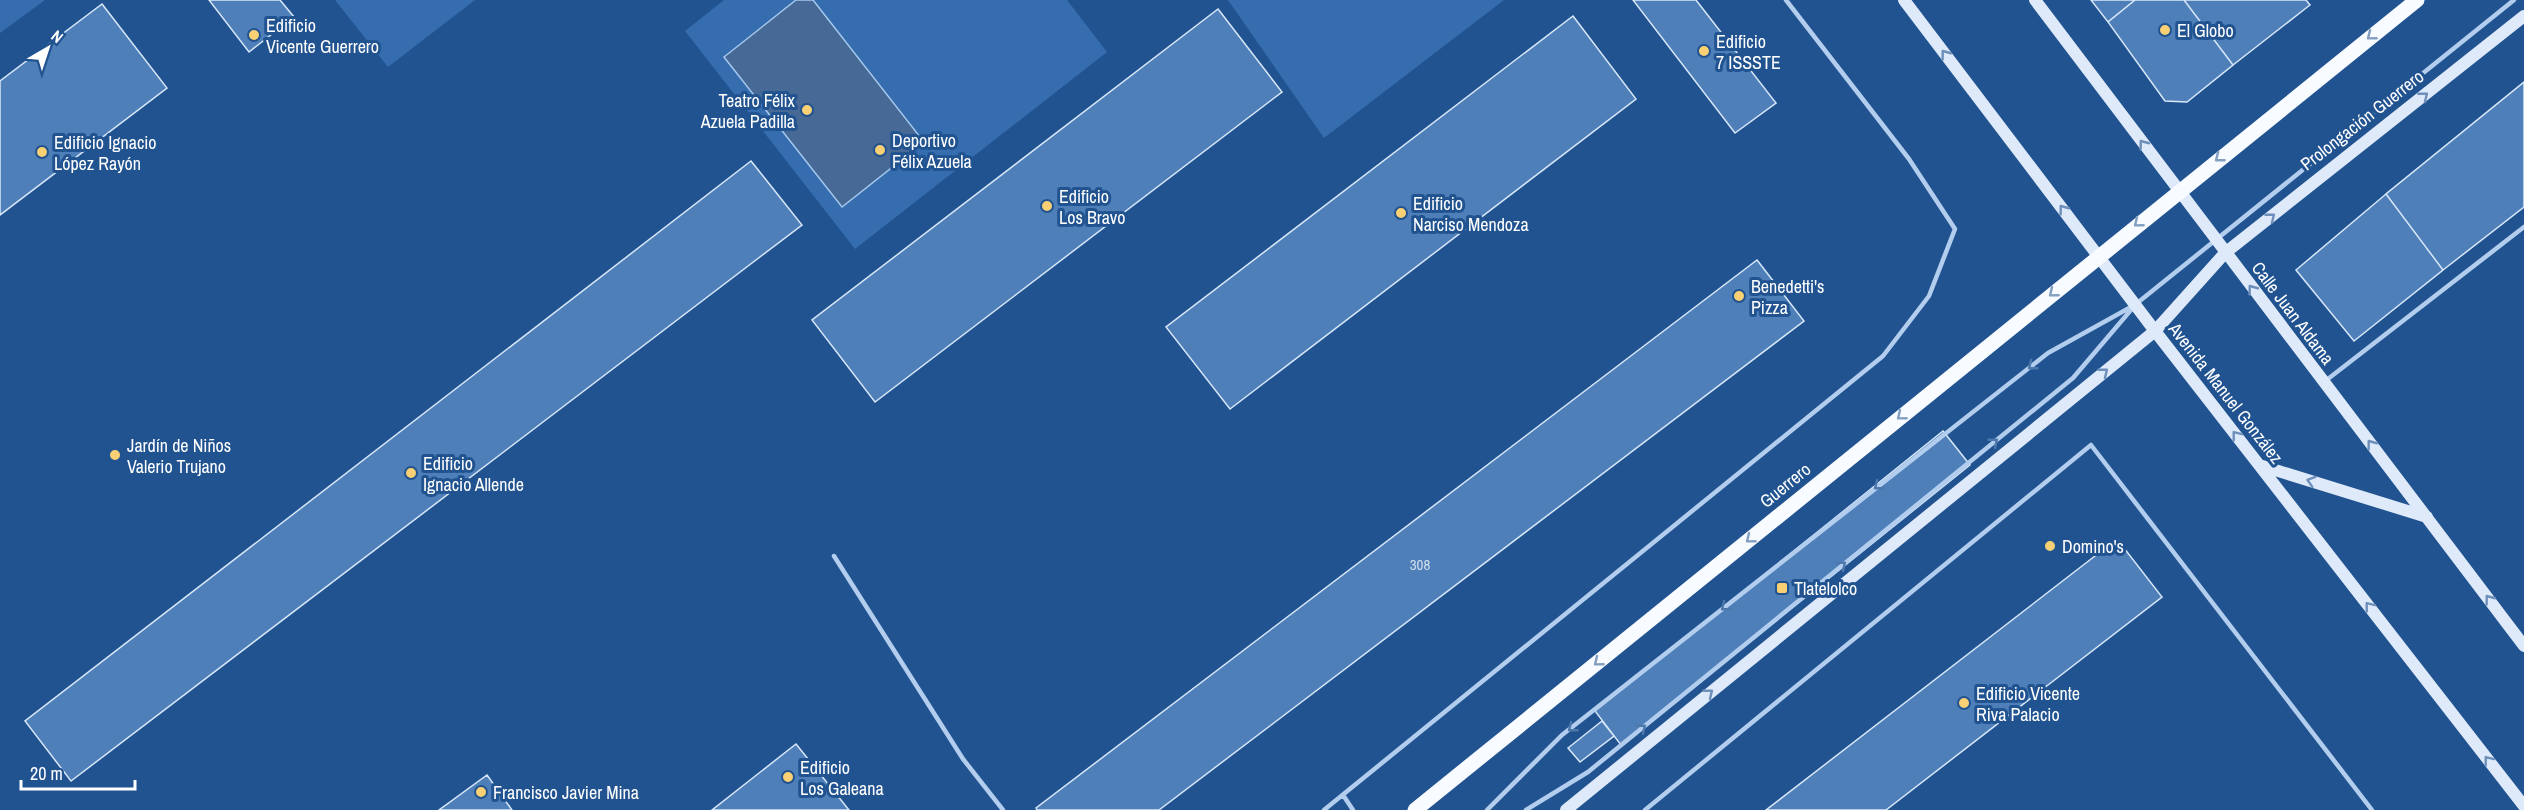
<svg xmlns="http://www.w3.org/2000/svg" width="2524" height="810" viewBox="0 0 2524 810" font-family="'Archivo Narrow',sans-serif">
<style>
.green{fill:#356dae}
.water{fill:#466995;stroke:#a6c8ee;stroke-width:1.5}
.building{fill:#4e7fb9;stroke:#d7e7f9;stroke-width:1.5}
.lines{fill:none;stroke-linecap:round;stroke-linejoin:round}
.lane{stroke:#b2cded;stroke-width:4.5}
.secondary{stroke:#deeafa;stroke-width:12}
.primary{stroke:#f8fbff;stroke-width:15}
.oneway{stroke:#829fc2}
.oneway2{stroke:#6d8fba}
.oneway3{stroke:#4c78ac}
.poi-dot{fill:#f9d174;stroke:#215390;stroke-width:2}
.labels{text-anchor:middle;dominant-baseline:central;stroke-width:6;stroke-linejoin:round;paint-order:stroke}
.number-label{font-size:15px;fill:#d3dfee}
.poi-label{font-size:18px;fill:#fff;stroke:#215390;text-anchor:start}
.street-label{font-size:18px;fill:#fff;stroke:#215390}
</style>
<rect width="100%" height="100%" fill="#215390"/>
<path class="green" d="M0,0H45L0,33Z
M335,0H475L388,67Z
M724,0H1067L1107,52L855,249L685,31Z
M1228,0H1504L1324,138Z"/>
<path class="water" d="M796,0H813L924,142L842,207L724,57Z"/>
<path class="building" d="M209,0H280L294,17L249,52Z
M1633,0H1696L1776,103L1735,133Z
M2091,0H2135L2108,22Z
M2135,0H2184L2233,65L2187,102L2165,101L2108,22Z
M2184,0H2306L2310,5L2233,65Z
M102,4L167,88L0,215V81Z
M1218,9L1282,92L875,402L812,320Z
M1573,16L1636,99L1230,409L1166,327Z
M2524,82V207L2443,270L2386,194Z
M751,161L802,225L71,781L25,721Z
M2386,194L2443,270L2354,341L2296,270Z
M1757,260L1804,321L1159,810H1037L1036,808Z
M1943,431L1970,465L1621,745L1595,711Z
M2117,539L2162,597L1886,810H1766Z
M1602,721L1614,736L1580,762L1568,748Z
M796,744L849,810H712Z
M487,775L512,810H439Z"/>
<g class="lines">
<path class="lane" d="M2324,382L2524,227
M834,556L963,759L1003,810
M1343,795L1353,810
M1324,810L1883,356L1929,296L1955,229L1909,159L1786,0
M1487,810L1562,735L2048,353L2131,307
M1526,810L1588,772L2073,378L2136,304L2514,0
M1645,810L2091,445L2372,810"/>
<path class="secondary" d="M1904,0L2155,331L2524,806
M2035,0L2524,646
M2259,465L2427,517
M1566,810L2155,331L2225,253L2524,16"/>
<path class="primary" d="M1415,810L2417,0"/>
</g>
<defs><path id="oneway-chevron" d="M-2-3.5L2.5 0L-2 3.5" fill="none" stroke-width="1.6" stroke-linecap="round" stroke-linejoin="round" transform="scale(1.5)"/></defs>
<g class="oneway">
<use href="#oneway-chevron" transform="translate(2371 36) rotate(141)"/>
<use href="#oneway-chevron" transform="translate(2219 158) rotate(142)"/>
<use href="#oneway-chevron" transform="translate(2138 223) rotate(141)"/>
<use href="#oneway-chevron" transform="translate(2053 293) rotate(141)"/>
<use href="#oneway-chevron" transform="translate(1901 416) rotate(141)"/>
<use href="#oneway-chevron" transform="translate(1750 539) rotate(141)"/>
<use href="#oneway-chevron" transform="translate(1598 662) rotate(141)"/>
</g>
<g class="oneway2">
<use href="#oneway-chevron" transform="translate(1945 54) rotate(-127)"/>
<use href="#oneway-chevron" transform="translate(2424 96) rotate(-38)"/>
<use href="#oneway-chevron" transform="translate(2143 144) rotate(-127)"/>
<use href="#oneway-chevron" transform="translate(2063 209) rotate(-127)"/>
<use href="#oneway-chevron" transform="translate(2271 217) rotate(-38)"/>
<use href="#oneway-chevron" transform="translate(2252 289) rotate(-127)"/>
<use href="#oneway-chevron" transform="translate(2104 372) rotate(-39)"/>
<use href="#oneway-chevron" transform="translate(2236 435) rotate(-128)"/>
<use href="#oneway-chevron" transform="translate(2371 444) rotate(-127)"/>
<use href="#oneway-chevron" transform="translate(2311 481) rotate(-163)"/>
<use href="#oneway-chevron" transform="translate(2489 599) rotate(-127)"/>
<use href="#oneway-chevron" transform="translate(2369 606) rotate(-128)"/>
<use href="#oneway-chevron" transform="translate(1709 693) rotate(-39)"/>
<use href="#oneway-chevron" transform="translate(2488 760) rotate(-128)"/>
</g>
<g class="oneway3">
<use href="#oneway-chevron" transform="translate(2032 366) rotate(142)"/>
<use href="#oneway-chevron" transform="translate(1994 442) rotate(-39)"/>
<use href="#oneway-chevron" transform="translate(1878 486) rotate(142)"/>
<use href="#oneway-chevron" transform="translate(1842 565) rotate(-39)"/>
<use href="#oneway-chevron" transform="translate(1725 607) rotate(142)"/>
<use href="#oneway-chevron" transform="translate(1572 728) rotate(142)"/>
<use href="#oneway-chevron" transform="translate(1642 728) rotate(-39)"/>
</g>
<g class="poi-dot">
<circle cx="2165" cy="30" r="6"/>
<circle cx="254" cy="35" r="6"/>
<circle cx="1704" cy="51" r="6"/>
<circle cx="807" cy="110" r="6"/>
<circle cx="880" cy="150" r="6"/>
<circle cx="42" cy="152" r="6"/>
<circle cx="1047" cy="206" r="6"/>
<circle cx="1401" cy="213" r="6"/>
<circle cx="1739" cy="296" r="6"/>
<circle cx="115" cy="455" r="6"/>
<circle cx="411" cy="473" r="6"/>
<circle cx="2050" cy="546" r="6"/>
<rect x="1776" y="582" width="12" height="12" rx="3"/>
<circle cx="1964" cy="703" r="6"/>
<circle cx="788" cy="777" r="6"/>
<circle cx="481" cy="792" r="6"/>
</g>
<g class="labels">
<g class="number-label">
<text x="1420" y="564">308</text>
</g>
<g class="poi-label">
<text x="266" y="25">Edificio<tspan x="266" dy="21">Vicente Guerrero</tspan></text>
<text x="2177" y="30">El Globo</text>
<text x="1716" y="41">Edificio<tspan x="1716" dy="21">7 ISSSTE</tspan></text>
<text x="795" y="100" text-anchor="end">Teatro Félix<tspan x="795" dy="21">Azuela Padilla</tspan></text>
<text x="892" y="140">Deportivo<tspan x="892" dy="21">Félix Azuela</tspan></text>
<text x="54" y="142">Edificio Ignacio<tspan x="54" dy="21">López Rayón</tspan></text>
<text x="1059" y="196">Edificio<tspan x="1059" dy="21">Los Bravo</tspan></text>
<text x="1413" y="203">Edificio<tspan x="1413" dy="21">Narciso Mendoza</tspan></text>
<text x="1751" y="286">Benedetti's<tspan x="1751" dy="21">Pizza</tspan></text>
<text x="127" y="445">Jardín de Niños<tspan x="127" dy="21">Valerio Trujano</tspan></text>
<text x="423" y="463">Edificio<tspan x="423" dy="21">Ignacio Allende</tspan></text>
<text x="2062" y="546">Domino's</text>
<text x="1794" y="588">Tlatelolco</text>
<text x="1976" y="693">Edificio Vicente<tspan x="1976" dy="21">Riva Palacio</tspan></text>
<text x="800" y="767">Edificio<tspan x="800" dy="21">Los Galeana</tspan></text>
<text x="493" y="792">Francisco Javier Mina</text>
</g>
<g class="street-label">
<text transform="translate(2362 120) rotate(-38)">Prolongación Guerrero</text>
<text transform="translate(2293 313) rotate(53)">Calle Juan Aldama</text>
<text transform="translate(2226 393) rotate(52)">Avenida Manuel González</text>
<text transform="translate(1785 485) rotate(-39)">Guerrero</text>
</g>
</g>
<g transform="translate(48 48) rotate(39)" stroke="#215390" stroke-width="4.5" paint-order="stroke">
<path d="M0-4.5L10 22L0 15L-10 22Z" fill="#ffffff"/>
<text y="-9" font-size="16" font-weight="bold" text-anchor="middle" fill="#ffffff">N</text>
</g>
<path d="M21 780v9h114v-9" fill="none" stroke="#ffffff" stroke-width="3"/>
<text x="30" y="780" font-size="18" fill="#ffffff" stroke="#215390" stroke-width="4.5" paint-order="stroke">20 m</text>
</svg>
